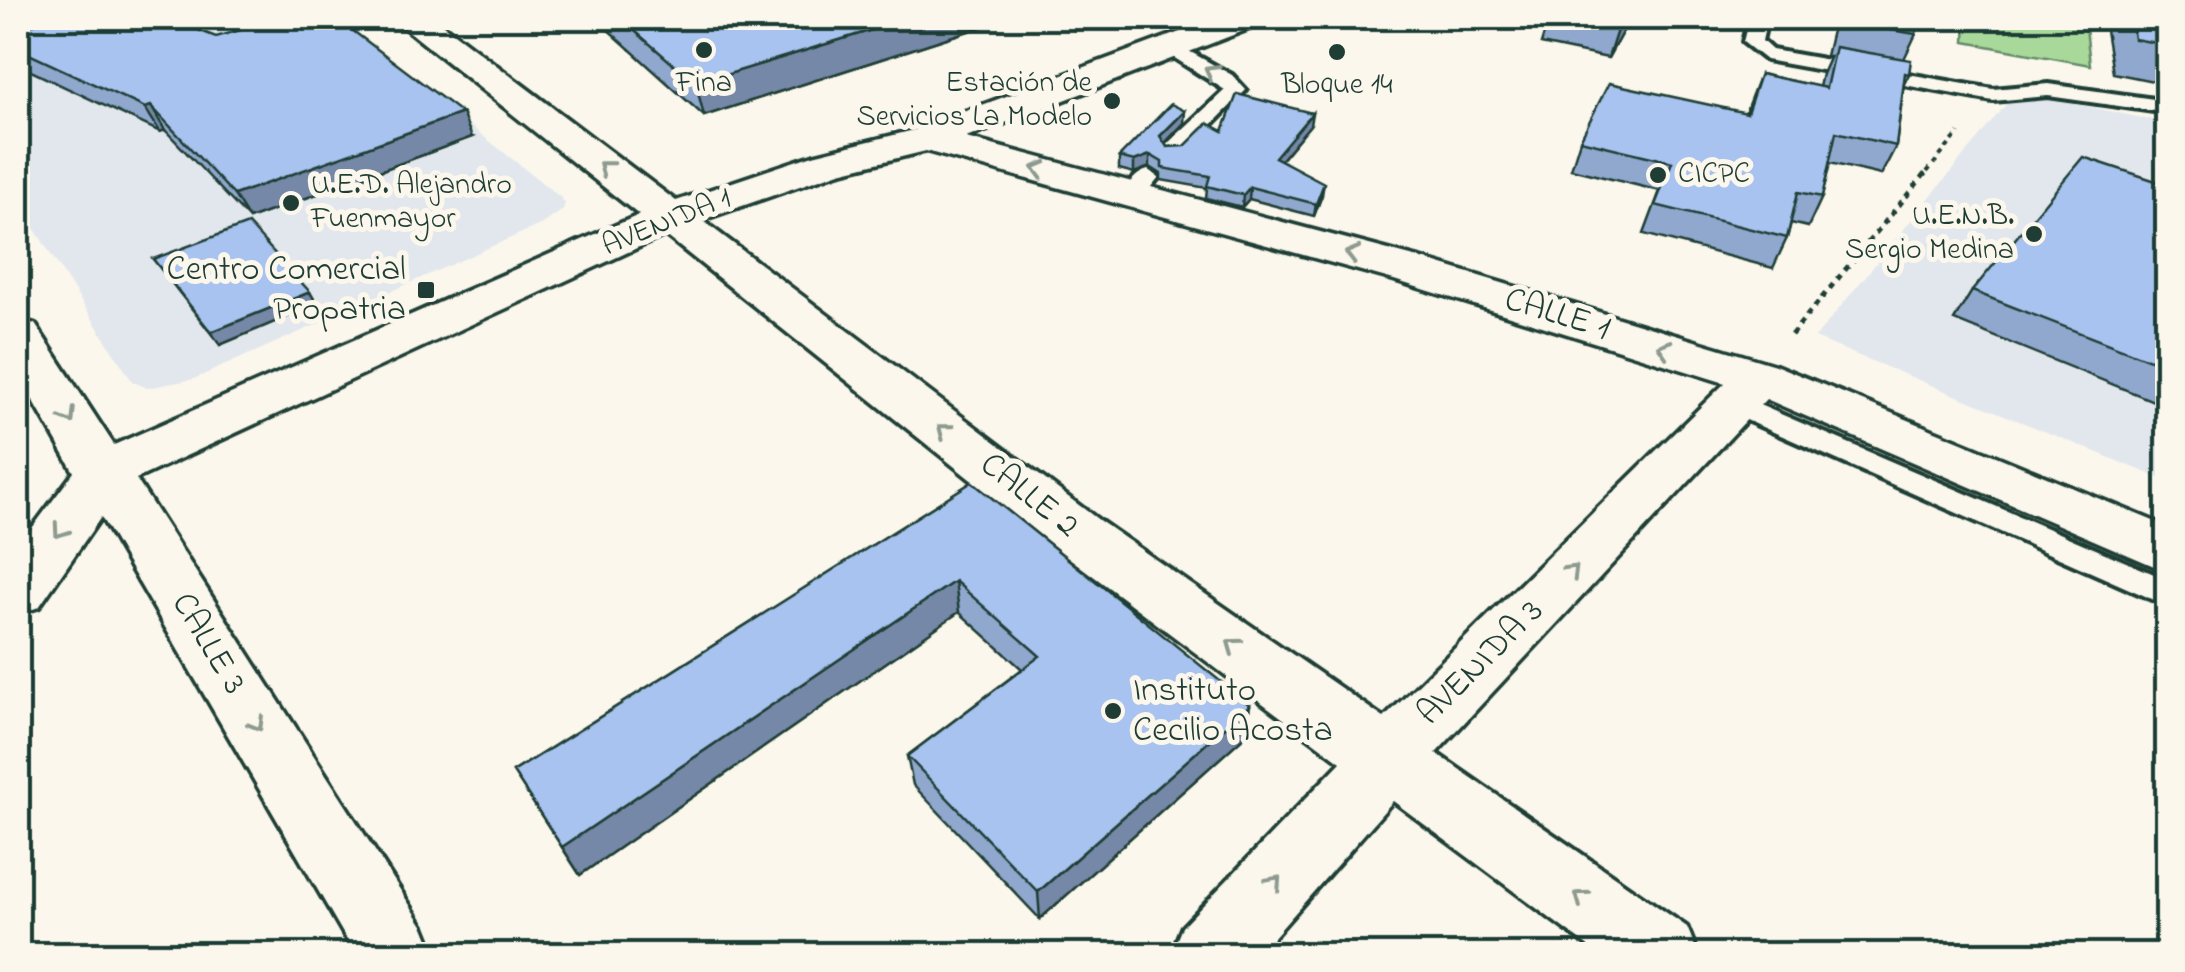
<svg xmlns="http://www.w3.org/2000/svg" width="2185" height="972" viewBox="0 0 2185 972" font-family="'Indie Flower',sans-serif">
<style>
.built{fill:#e2e7ed}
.green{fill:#a8d99a;stroke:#648b67;stroke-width:2.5}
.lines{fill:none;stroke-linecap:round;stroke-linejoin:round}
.service-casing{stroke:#1f3d34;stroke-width:8}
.minor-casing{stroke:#1f3d34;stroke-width:7}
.path-far1{stroke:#1f3d34;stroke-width:4;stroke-dasharray:5 5;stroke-linecap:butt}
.path{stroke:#1f3d34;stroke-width:5;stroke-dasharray:6 6;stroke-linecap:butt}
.service{fill:#fbf7ec;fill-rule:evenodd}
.minor{fill:#fbf7ec;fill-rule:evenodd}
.wall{fill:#90a8ce;stroke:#1f3d34;stroke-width:2.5}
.shaded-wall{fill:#7688a7;stroke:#1f3d34;stroke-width:2.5}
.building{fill:#a8c3ef;stroke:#1f3d34;stroke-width:2.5}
.oneway{stroke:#8d9a90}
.poi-dot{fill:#1f3d34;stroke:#fbf7ec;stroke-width:4}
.labels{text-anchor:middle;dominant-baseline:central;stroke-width:10;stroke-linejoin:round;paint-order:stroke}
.far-poi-label{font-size:30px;fill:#1f3d34;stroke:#fbf7ec}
.far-street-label{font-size:30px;fill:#1f3d34;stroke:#fbf7ec}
.poi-label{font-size:35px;fill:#1f3d34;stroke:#fbf7ec;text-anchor:end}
.street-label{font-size:35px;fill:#1f3d34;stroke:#fbf7ec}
</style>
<rect width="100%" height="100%" fill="#fbf7ec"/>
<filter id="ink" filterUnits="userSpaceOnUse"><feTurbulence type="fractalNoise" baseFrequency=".01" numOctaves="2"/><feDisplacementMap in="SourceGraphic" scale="20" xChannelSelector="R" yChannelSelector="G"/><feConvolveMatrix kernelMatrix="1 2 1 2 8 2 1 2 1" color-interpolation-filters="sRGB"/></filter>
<g filter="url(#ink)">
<path class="built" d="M143,18H334L560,197L565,203L563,210L542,224L194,379L147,388L132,381L18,203V66Z
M2016,92L2167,123V481L1815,338Z"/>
<path class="green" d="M1966,18H2085L2090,65L1965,42Z"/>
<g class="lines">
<g class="service-casing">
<path id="service" d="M18,18H34L18,25Z
M1749,18H1767L1762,41L1772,50L1993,89L2048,84L2168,101V113L2048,96L1993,101L1766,60L1743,42Z
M1169,40L1232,75L1246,90L1182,155H1166L1163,150L1166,145L1225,90L1162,50L1160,46Z
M1148,170L1159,177L1141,199H1125L1122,194C1128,184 1136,173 1148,170Z
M1736,395L2168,580V606L1726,411L1722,404L1726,397Z"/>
</g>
<g class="minor-casing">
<path id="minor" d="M397,18H434L676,201L813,155L914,130L1218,18H1263L1259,25L966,138L1426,260L1775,365L2168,527V572L1766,399L1436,753L1687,927L1698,954H1598L1393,801L1259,954H1171L1182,927L1341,762L1060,551L665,235L136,479L424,927L435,954H355L101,517L39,607L18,614V547L74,472L18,374V319L35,324L114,445L639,215L401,25ZM926,151L1394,280L1725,383L1384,718L1100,521L702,220L840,172Z"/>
</g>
<path class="path-far1" d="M1927,172L1959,133"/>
<path class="path" d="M1791,335L1929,169"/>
<use href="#service" class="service"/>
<use href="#minor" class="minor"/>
</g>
<path class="wall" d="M595,18H1009L704,116Z
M1549,18H1630L1608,58L1541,44Z
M1835,18H1918L1916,34L1904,59L1909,74L1904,84L1896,146L1881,175L1830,163L1822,197L1808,227L1791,223L1787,238L1773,268L1644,234L1660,191L1571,169L1580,140L1745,113L1760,74L1819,87L1822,74L1830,56H1826Z
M2104,18H2168V84L2113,73Z
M18,28L472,137L249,219L165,130L160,132L18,65Z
M1184,123L1164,143L1167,147L1185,146L1223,131L1310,125L1281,160L1322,195L1314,216L1249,199L1242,207L1206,198L1207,188L1161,180V174L1150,167L1134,173L1119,169V157Z
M2168,185V407L1954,320L1972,291Z
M153,259L317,304L220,345Z
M972,482L1246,735L1040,919L913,785L907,756L1022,669L959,612L580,875L513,772Z"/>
<path class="shaded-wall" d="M911,18H1009L704,116L696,84Z
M1622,18H1630L1608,58L1619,24Z
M151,106L165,130L160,132L145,108Z
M1185,111L1184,123L1160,148V136Z
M462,113L472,137L249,219L234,195Z
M1312,113L1310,125L1273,169L1275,157Z
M1150,155V167L1134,173V161Z
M1324,183L1322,195L1314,216L1316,204Z
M1250,187L1249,199L1242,207L1243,195Z
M310,292L317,304L220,345L211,332Z
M955,581L959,612L580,875L562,847Z
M1250,705L1246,735L1040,919L1038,892Z"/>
<path class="building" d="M50,18H167L216,37L284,18H336L462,113L234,195L151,106L145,108L18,49V29Z
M620,18H911L696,84Z
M1588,18H1622L1619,24Z
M1843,18H1918L1916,34L1842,22Z
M2131,18H2168V45L2134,39Z
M1835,47L1911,60L1909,74L1905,73L1896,146L1836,132L1822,197L1798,192L1787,238L1655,205L1672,162L1580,140L1609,83L1747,113L1760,74L1826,88Z
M1237,94L1312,113L1275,157L1324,183L1316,204L1250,187L1243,195L1207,186L1210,176L1162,168V162L1150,155L1134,161L1119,157L1171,104L1185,111L1160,136L1167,147L1185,146L1208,123L1223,131Z
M2083,157L2168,185V367L1972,291Z
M248,224L310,292L211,332L153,259Z
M972,482L1250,705L1038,892L907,756L1040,656L955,581L562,847L513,772Z"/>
<defs><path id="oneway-chevron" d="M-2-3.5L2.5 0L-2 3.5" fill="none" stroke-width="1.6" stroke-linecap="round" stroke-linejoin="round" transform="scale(2.5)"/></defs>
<g class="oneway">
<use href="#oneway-chevron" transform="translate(1211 71) rotate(-149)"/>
<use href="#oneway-chevron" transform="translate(605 167) rotate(-142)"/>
<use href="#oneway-chevron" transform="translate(1039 169) rotate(-165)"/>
<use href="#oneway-chevron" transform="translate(1352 254) rotate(-165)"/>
<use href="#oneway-chevron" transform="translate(1664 348) rotate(-163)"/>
<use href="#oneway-chevron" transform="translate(69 417) rotate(58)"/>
<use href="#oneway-chevron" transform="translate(944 430) rotate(-142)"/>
<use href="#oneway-chevron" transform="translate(60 531) rotate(125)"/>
<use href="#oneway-chevron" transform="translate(1572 571) rotate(-45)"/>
<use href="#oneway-chevron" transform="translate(1233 645) rotate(-144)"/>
<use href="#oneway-chevron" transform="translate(257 724) rotate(59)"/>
<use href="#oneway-chevron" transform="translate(1275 882) rotate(-48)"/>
<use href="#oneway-chevron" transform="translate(1581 897) rotate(-144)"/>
</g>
</g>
<g class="poi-dot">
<circle cx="704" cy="50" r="10"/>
<circle cx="1337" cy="52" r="10"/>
<circle cx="1112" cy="101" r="10"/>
<circle cx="1658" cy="175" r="10"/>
<circle cx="291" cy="203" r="10"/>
<circle cx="2034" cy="234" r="10"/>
<rect x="416" y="280" width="20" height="20" rx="5"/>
<circle cx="1113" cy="711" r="10"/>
</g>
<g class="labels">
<g class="far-poi-label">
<text x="704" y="84">Fina</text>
<text x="1092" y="84" text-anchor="end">Estación de<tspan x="1092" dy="34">Servicios La Modelo</tspan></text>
<text x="1337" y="86">Bloque 14</text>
<text x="1678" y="175" text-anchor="start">CICPC</text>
<text x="311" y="186" text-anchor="start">U.E.D. Alejandro<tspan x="311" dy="34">Fuenmayor</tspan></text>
<text x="2014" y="217" text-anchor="end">U.E.N.B.<tspan x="2014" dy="34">Sergio Medina</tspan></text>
</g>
<g class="far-street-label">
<text transform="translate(667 223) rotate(-22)">AVENIDA 1</text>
</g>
<g class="poi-label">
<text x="406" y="270">Centro Comercial<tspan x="406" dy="40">Propatria</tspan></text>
<text x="1133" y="691" text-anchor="start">Instituto<tspan x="1133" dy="40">Cecilio Acosta</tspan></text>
</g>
<g class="street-label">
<text transform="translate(1557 315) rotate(17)">CALLE 1</text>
<text transform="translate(1029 496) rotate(38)">CALLE 2</text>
<text transform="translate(208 644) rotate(59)">CALLE 3</text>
<text transform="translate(1481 663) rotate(-45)">AVENIDA 3</text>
</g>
</g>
<rect width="2185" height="972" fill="none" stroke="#fbf7ec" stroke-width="60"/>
<rect x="30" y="30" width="2125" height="912" fill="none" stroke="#1f3d34" stroke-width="4" filter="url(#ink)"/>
</svg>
